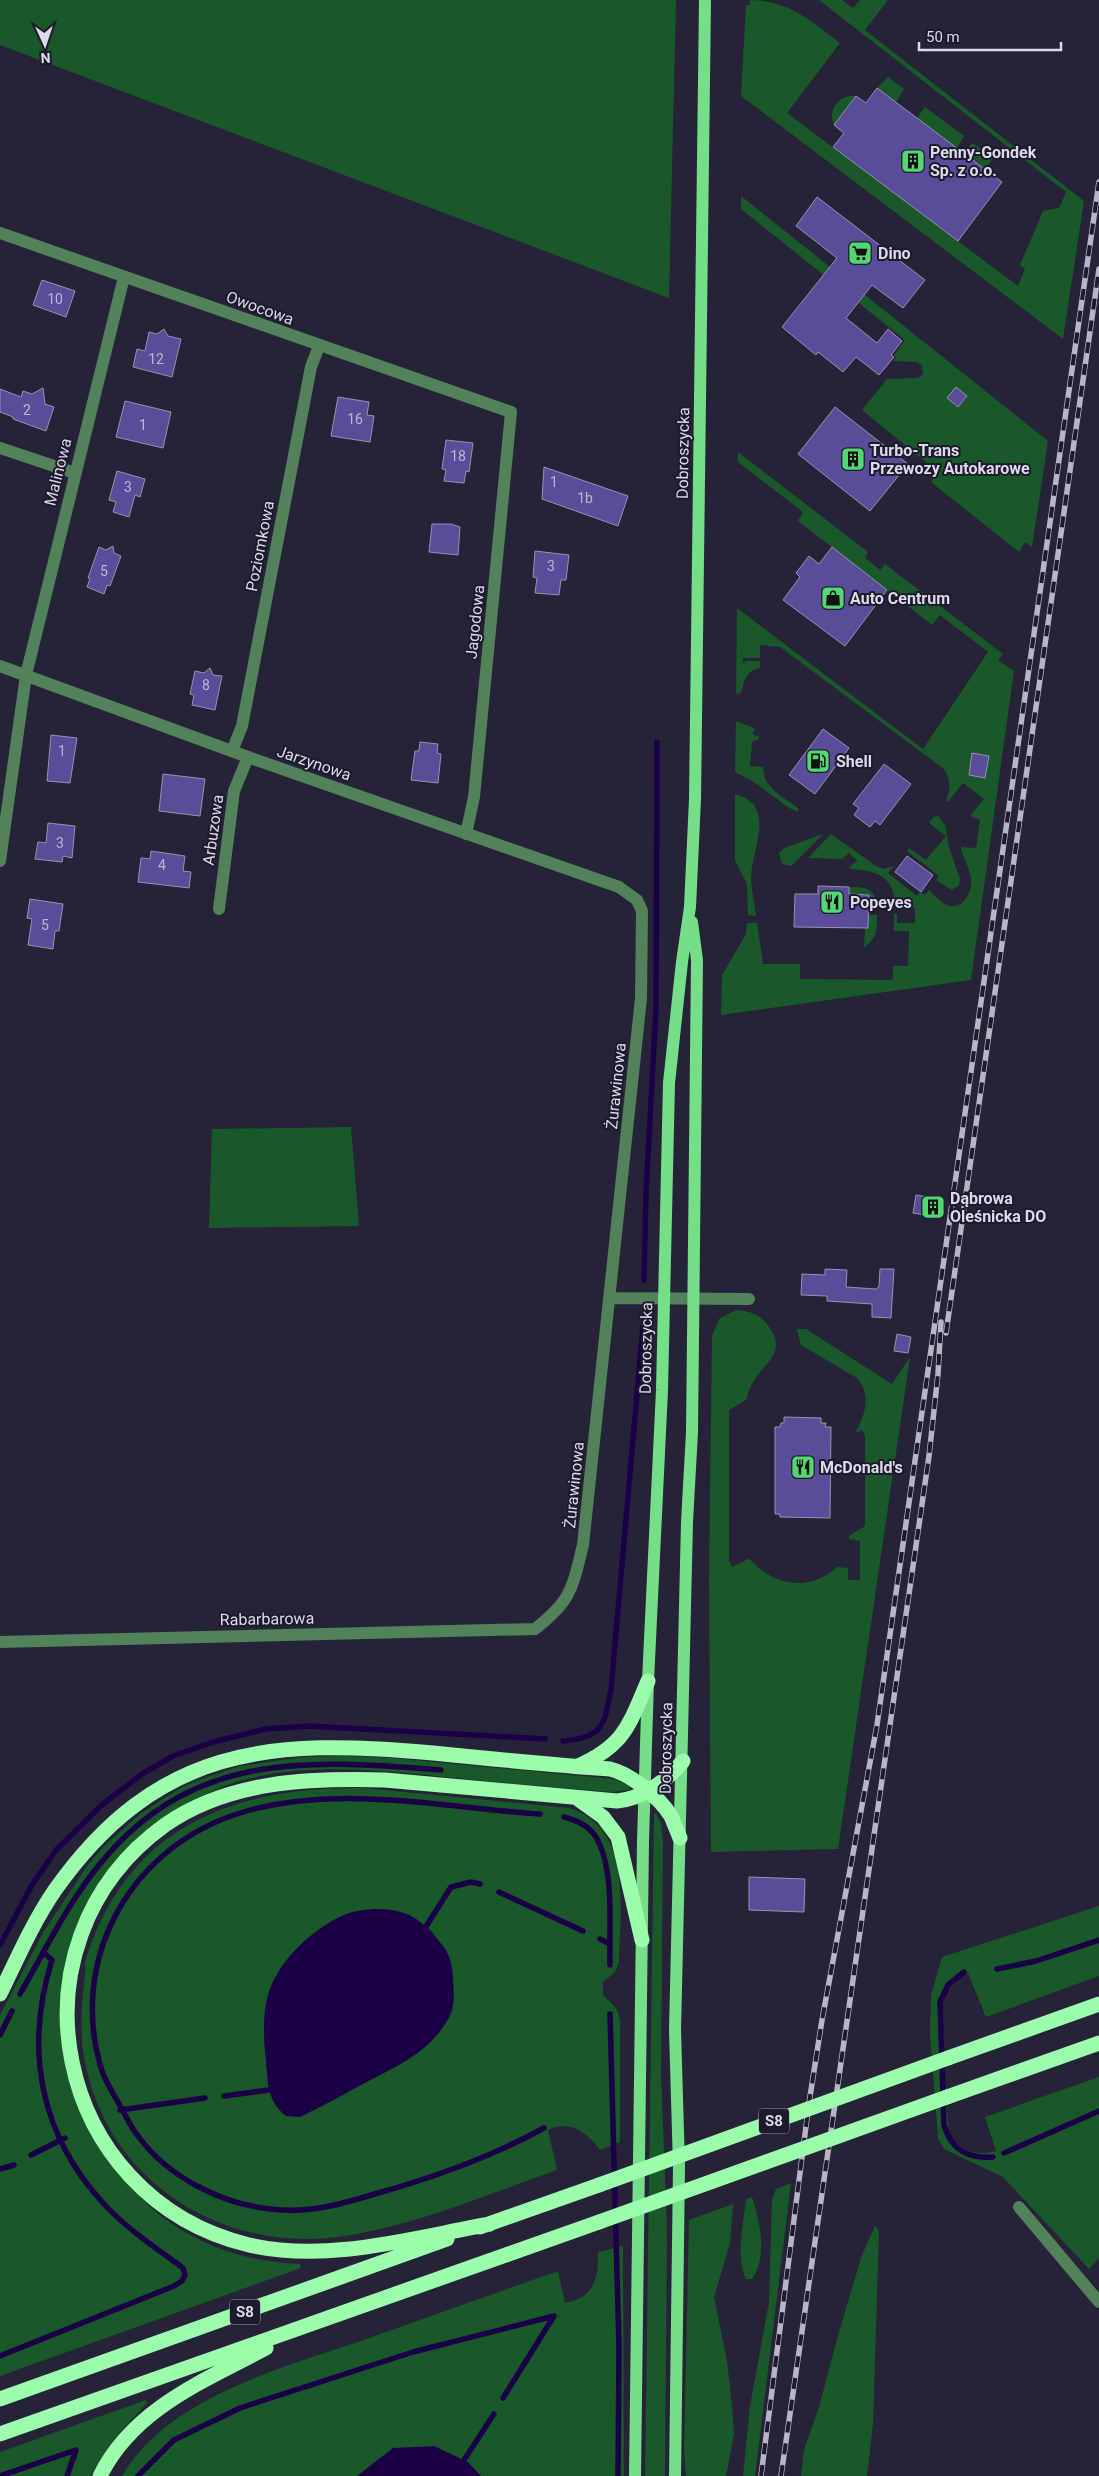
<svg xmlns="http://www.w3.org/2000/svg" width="1099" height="2476" viewBox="0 0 1099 2476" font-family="Roboto,sans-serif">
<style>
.green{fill:#195829;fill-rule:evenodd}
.water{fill:#1b0048}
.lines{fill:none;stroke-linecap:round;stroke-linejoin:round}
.stream{stroke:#1b0048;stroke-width:5.5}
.building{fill:#5b4c99;stroke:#9794ae}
.minor{stroke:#528259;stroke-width:12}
.major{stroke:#76de89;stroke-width:12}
.highway{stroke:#9bfdab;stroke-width:15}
.rail-casing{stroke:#b7b6c5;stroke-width:5.5}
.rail{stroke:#1d1a2d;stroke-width:4;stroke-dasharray:11;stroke-linecap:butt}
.highway-bridge{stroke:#9bfdab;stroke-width:15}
.labels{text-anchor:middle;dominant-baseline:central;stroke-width:4;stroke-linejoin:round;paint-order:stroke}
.number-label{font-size:14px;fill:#bcb7d5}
.shield{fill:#1d1a2d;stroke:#a3a1b1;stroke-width:1}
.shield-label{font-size:15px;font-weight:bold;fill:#dcdbe9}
.poi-label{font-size:16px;font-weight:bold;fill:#dcdbe9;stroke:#1d1a2d;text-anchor:start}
.street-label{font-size:16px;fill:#dcdbe9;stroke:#1d1a2d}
</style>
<rect width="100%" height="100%" fill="#262338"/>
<path class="green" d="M0,0H676L669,298L0,45Z
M750,0C788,0 811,21 840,43L787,113L1018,286L1025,269L1020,265L1043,211L1059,208L1066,192L819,0H842L853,8L860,0H888L865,30L1084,201L1063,339L741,96L746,5H750Z
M888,77L904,89L896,102L877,88Z
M856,96L834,125C827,109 840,94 856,96Z
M925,107L964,136L957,148L917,118Z
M971,144H974L993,158L986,169L965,153Z
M741,196L1048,441L1032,547L1025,542L1019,552L931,482L938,472L862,410L887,379L918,378L923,374L922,365L916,362L893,361L896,358L894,355L905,340L741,209Z
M738,452L868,552L865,558L880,570L885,564L1003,654L998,660L1014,671L971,980L721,1015L722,975L746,934L747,923H757L763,964H800V979L893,980V966H908L909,931H894V914H897V923H915V908H895C895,877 879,871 851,869L849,867L857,861L849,853L842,859L808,858L831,834L876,866L883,869L894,866L888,873L917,896L920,892L925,895L929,890C934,894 938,900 943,903C960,914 973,894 971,879C970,868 963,859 961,849L962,847L976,848L980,820L970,816L984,799L963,783L948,802L946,801C951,789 951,780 944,769L780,647L760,645V658H743V664L746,661H760V668C745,671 745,681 741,693L736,694L737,608L923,749L988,652L940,615L932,625L798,521L803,512L738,462Z
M736,721L754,728L755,731L752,732L755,737L758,735L759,739L752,742L750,766L763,767C763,788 782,796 798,808V812L789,808L754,782L735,772Z
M735,794C778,805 751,850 751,878C751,890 755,904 756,916L748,915L747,884L735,860Z
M938,816L945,825L949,847L960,879L959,885L952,890L936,880L939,876L907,851L909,848L926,860L946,836L929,823L933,817Z
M823,834L791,866L782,864L779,853L784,848Z
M849,887C868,887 876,889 877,909H869V895L849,894Z
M868,915H877C877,930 877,938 864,948L865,928H868Z
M351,1127L359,1226L209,1228L212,1129Z
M736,1310C748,1311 760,1314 767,1324C789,1352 765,1362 753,1382C750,1387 748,1394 746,1400L729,1410V1561L732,1567L748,1559L751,1560C773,1586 811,1592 837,1567L848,1568V1580H860V1541L849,1539V1536L865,1526V1436L862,1430L855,1433C865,1416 872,1395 857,1378L801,1345L797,1329H806L892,1384L910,1357L838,1849L711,1852L709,1581L712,1336L719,1319Z
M348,1756L391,1758L614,1779L630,1786L629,1790L611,1792C559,1788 507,1783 455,1778C379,1770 297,1760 224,1786C0,1878 24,2252 300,2264L301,2268L0,2376V2015L44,1931L87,1866L104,1846L140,1814L179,1789L198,1780L240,1766L303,1757Z
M363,1788L569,1808C633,1827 620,1910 619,1961L615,1972L603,1982V1995L616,2008L620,2019V2142L600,2150C588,2133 569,2119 548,2130L557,2170C485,2195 412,2227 337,2237C217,2252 105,2178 84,2057C79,2026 82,1997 86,1967L84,1966C123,1829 231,1786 363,1788ZM346,1914L427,1925L446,1950L450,1960L453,1978L454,1992L449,2019L431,2040L269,2090C266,2060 261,2029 267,1999C275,1962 313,1929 346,1914Z
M656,1813L661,1823L663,1841L661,2075L667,2230L665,2476H645L654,1814Z
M1099,1906V1976L986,2017L968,1973C960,1977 951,1982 947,1990C933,2013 947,2101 949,2131C956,2152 977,2156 996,2151L985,2117L1099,2077V2258L1089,2269L1003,2177L944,2149L938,2138L930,2033L931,1995L942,1957Z
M791,2183L755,2476H743L750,2406L769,2302L772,2200L776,2189Z
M752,2197C760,2223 768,2256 752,2279H746C735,2256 744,2224 746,2199Z
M733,2204L730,2243L714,2297L727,2361L732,2406L734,2434L726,2476H686L684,2452L689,2220Z
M875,2226L879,2231L873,2424L867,2476H801L804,2450L819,2407L839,2332L862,2255Z
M623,2246L624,2476H122C169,2395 289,2366 372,2337C434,2315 496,2293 558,2271L565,2303C594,2298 599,2278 598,2252Z
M146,2400L147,2403L115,2438L90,2476H0V2452Z"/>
<path class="water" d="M373,1909C410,1909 421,1919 443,1946C451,1956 453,1970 453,1982C454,1995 455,2008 448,2019C430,2053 393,2068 361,2085C341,2096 321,2107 300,2117L286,2116C267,2101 268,2083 266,2061C264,2041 262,2017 268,1996C277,1962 312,1929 344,1915C353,1911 363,1910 373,1909Z
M434,2446L468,2462L481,2476H357L393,2448Z"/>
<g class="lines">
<path class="stream" d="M644,1280L646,1192L656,1009L657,742
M563,1741C604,1737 604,1726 611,1689L643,1326
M540,1814C440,1808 329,1781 231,1816C127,1853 68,1963 102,2071C107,2085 116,2098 123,2111C128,2120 132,2129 138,2136C168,2177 221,2204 271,2209C308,2214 342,2204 378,2193C435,2177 491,2157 544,2128
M564,1817C576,1820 589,1826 596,1837C615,1870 609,1927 610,1965
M499,1892L583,1931
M427,1925L451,1887L471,1882L480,1884
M600,1939L610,1944
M0,1945L32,1885L56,1850L103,1804L142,1774L173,1756L213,1742L266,1729L308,1726L545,1739
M997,1969L1036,1961L1099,1940
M964,1972L948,1985L940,2002L944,2125C951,2150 968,2159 993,2157
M20,1994C43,1954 64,1911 92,1874C185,1751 302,1759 441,1770
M610,2014L619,2348L618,2476
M0,2035L12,2011
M224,2096L269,2090
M120,2110L205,2098
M1004,2153L1099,2111
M31,2155L65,2138
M0,2169L14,2165
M0,2356L174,2286L182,2281L185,2275L183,2268C156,2248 127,2229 104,2204C40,2135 24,2049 52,1960L44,1953
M464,2460L494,2414
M0,2476L76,2450L67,2476
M138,2476L174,2440L240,2408L413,2352L554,2316L503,2398"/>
</g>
<path class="building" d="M877,88L1002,182L958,241L833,147L844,133L834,125L856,96L866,103Z
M817,197L925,280L903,308L872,285L846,318L877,343L888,329L902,341L891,355L894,357L879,375L856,357L843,372L818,352L816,355L782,327L837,258L796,226Z
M42,280L75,291L66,317L33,305Z
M164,329L168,336L181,339L172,377L133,367L137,349L145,351L149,332L157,334Z
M956,387L967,396L958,407L947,398Z
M43,388L45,404L54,407L46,431L13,419V417L0,412V389L21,397L23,391L32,394Z
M338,397L369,402L367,415L374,416L370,442L331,436Z
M125,401L171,412L163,448L116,437Z
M835,407L908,464L870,511L798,454Z
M446,440L473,443L469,472L466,471L464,483L444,481L446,470L442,469Z
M544,467L628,496L618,526L542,499Z
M117,471L145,479L140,497L135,495L129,517L113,512L116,502L109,500Z
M432,524H451L460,527L458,555L429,552Z
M113,546L114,553L121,556L110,586L107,585L104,594L87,587L90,579L88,578L99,547L106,550Z
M832,547L887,590L845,646L783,600L800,577L796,573L809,556L819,564Z
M535,551L569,555L566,580H561L559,595L535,593L537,578L533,577Z
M210,668L213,675L222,676L215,710L192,705L194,695L190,694L195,671L204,673Z
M823,729L849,748L815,794L789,775Z
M51,735L77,738L70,783L47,781Z
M420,742L438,744L437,753L441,754L438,783L411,780L415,751H419Z
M972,753L989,756L985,778L969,775Z
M884,764L911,784L880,825L875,821L870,827L854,815L859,808L853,804Z
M163,774L205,779L200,816L159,811Z
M48,823L75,826L72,858L63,856L62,862L35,859L38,842L46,843Z
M151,851L185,856L183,871L191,872L189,888L138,882L141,858L150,859Z
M907,856L933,875L921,892L895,872Z
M818,886L849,887V894L869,895L868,928L794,927L795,894H818Z
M30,899L63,904L59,931H55L53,949L28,945L32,919L27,918Z
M916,1195L941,1199L938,1217L913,1213Z
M825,1269L847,1270L846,1287L876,1289L879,1287L880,1269H894L891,1318L872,1317V1304L827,1301V1296L801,1295L802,1274L825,1275Z
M897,1334L911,1337L908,1353L894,1351Z
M784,1417L821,1418V1423H826L825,1427H831L830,1518L780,1517V1514H775V1427H780L781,1423H784Z
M749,1877L805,1879L804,1912L749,1910Z"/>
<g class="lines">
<path class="minor" d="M0,233L511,412L474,797L466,834
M0,448L75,473
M0,666L248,757L619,887L637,900L642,911L641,998L583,1545C572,1589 572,1600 535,1629L0,1642
M232,751L242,726L311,367L319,346
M0,861L26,675L124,277
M219,909L234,791L248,757
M611,1298L749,1299
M1019,2207L1099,2302"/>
<path class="major" d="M635,2476L643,1841L648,1681L662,1390L669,1083L682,962L690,907L695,799L705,0
M675,2476L679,2166L675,2030L687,1522L692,1432L697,960L692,922"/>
<path class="highway" d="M578,1766C625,1745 629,1725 648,1681
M578,1799L603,1817L618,1837L642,1940
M0,1994C17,1959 33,1922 55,1890C157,1746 270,1738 433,1753C492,1759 551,1765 610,1769C631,1774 659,1797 671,1816C674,1823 677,1831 680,1838
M948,2058L1099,2004
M947,2097L1099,2043
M490,2224C412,2238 328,2263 249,2245C53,2198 1,1943 165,1825C229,1780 311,1778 385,1780L617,1801C642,1799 668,1780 683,1761
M480,2227L599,2185
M0,2399L447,2239
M0,2434L599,2222
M100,2476C133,2409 204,2381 266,2348"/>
<g class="rail-casing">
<path id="rail" d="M946,1333L1099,269
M761,2476L809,2103L822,2020L877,1725L1099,182
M781,2476L929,1456L938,1374L941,1322"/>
</g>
<use href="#rail" class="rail"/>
<path class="highway-bridge" d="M599,2185L948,2058
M599,2222L947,2097"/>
</g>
<defs>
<g id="building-square" transform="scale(1.25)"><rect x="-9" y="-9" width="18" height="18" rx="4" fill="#54d672" stroke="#1d1a2d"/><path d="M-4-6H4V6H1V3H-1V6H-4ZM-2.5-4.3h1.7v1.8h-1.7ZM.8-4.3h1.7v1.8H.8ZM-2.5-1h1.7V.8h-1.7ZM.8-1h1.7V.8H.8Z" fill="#111"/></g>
<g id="supermarket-square" transform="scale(1.25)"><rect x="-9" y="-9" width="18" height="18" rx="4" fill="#54d672" stroke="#1d1a2d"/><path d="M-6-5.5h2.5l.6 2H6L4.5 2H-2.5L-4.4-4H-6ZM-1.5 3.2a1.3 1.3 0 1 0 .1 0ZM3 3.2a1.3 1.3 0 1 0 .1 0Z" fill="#111"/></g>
<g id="shop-square" transform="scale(1.25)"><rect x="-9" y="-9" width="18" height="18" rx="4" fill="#54d672" stroke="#1d1a2d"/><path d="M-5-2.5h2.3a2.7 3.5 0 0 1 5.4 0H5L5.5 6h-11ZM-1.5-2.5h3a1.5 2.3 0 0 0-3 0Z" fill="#111"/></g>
<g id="fuel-square" transform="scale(1.25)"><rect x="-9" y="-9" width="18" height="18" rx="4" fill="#54d672" stroke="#1d1a2d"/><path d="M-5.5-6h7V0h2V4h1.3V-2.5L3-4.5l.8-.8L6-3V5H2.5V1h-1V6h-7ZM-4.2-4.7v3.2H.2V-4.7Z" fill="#111"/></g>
<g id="restaurant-square" transform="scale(1.25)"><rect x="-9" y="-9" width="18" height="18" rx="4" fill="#54d672" stroke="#1d1a2d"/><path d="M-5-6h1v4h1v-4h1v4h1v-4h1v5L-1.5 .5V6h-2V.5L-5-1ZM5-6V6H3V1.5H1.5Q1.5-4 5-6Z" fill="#111"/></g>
</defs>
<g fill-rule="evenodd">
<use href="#building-square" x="913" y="161"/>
<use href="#supermarket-square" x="860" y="253"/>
<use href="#building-square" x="853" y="459"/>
<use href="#shop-square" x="833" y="598"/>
<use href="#fuel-square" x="818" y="761"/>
<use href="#restaurant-square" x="832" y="902"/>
<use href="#building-square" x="933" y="1207"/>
<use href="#restaurant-square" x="803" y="1467"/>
</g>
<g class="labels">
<g class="number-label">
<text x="55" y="299">10</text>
<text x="156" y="359">12</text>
<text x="27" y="410">2</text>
<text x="355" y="419">16</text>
<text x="143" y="425">1</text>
<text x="458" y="456">18</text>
<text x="554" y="482">1</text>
<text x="128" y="487">3</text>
<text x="585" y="498">1b</text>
<text x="551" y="566">3</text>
<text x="104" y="571">5</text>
<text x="206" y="685">8</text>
<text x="62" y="751">1</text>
<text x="60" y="843">3</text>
<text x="162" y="865">4</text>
<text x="45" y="925">5</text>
</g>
<g class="shield">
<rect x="759" y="2108.5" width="30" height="25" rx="4"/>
<rect x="230" y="2299.5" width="30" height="25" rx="4"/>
</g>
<g class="shield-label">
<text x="774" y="2121">S8</text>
<text x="245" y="2312">S8</text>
</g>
<g class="poi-label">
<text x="930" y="152">Penny-Gondek<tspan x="930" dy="18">Sp. z o.o.</tspan></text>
<text x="878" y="253">Dino</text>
<text x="870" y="450">Turbo-Trans<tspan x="870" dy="18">Przewozy Autokarowe</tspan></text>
<text x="850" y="598">Auto Centrum</text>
<text x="836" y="761">Shell</text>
<text x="850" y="902">Popeyes</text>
<text x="950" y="1198">Dąbrowa<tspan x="950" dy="18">Oleśnicka DO</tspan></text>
<text x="820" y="1467">McDonald's</text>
</g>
<g class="street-label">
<text transform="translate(260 308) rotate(20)">Owocowa</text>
<text transform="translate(683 453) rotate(-89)">Dobroszycka</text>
<text transform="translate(58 472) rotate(-76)">Malinowa</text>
<text transform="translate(260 546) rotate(-79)">Poziomkowa</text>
<text transform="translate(475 622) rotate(-84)">Jagodowa</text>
<text transform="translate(314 763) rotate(19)">Jarzynowa</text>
<text transform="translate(213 830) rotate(-82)">Arbuzowa</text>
<text transform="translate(616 1086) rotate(-84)">Żurawinowa</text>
<text transform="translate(646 1348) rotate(-89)">Dobroszycka</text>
<text transform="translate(574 1485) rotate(-84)">Żurawinowa</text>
<text transform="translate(267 1619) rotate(-1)">Rabarbarowa</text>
<text transform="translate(666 1748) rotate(-89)">Dobroszycka</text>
</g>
</g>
<g transform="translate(45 45) rotate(177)" stroke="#1d1a2d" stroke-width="4" paint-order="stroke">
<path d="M0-4L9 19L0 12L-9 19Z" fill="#dcdbe9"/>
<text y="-8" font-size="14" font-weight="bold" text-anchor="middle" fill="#dcdbe9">N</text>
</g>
<path d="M919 42v8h142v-8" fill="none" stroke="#dcdbe9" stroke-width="2.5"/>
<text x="926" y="42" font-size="15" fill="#dcdbe9" stroke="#1d1a2d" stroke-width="4" paint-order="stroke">50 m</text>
</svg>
